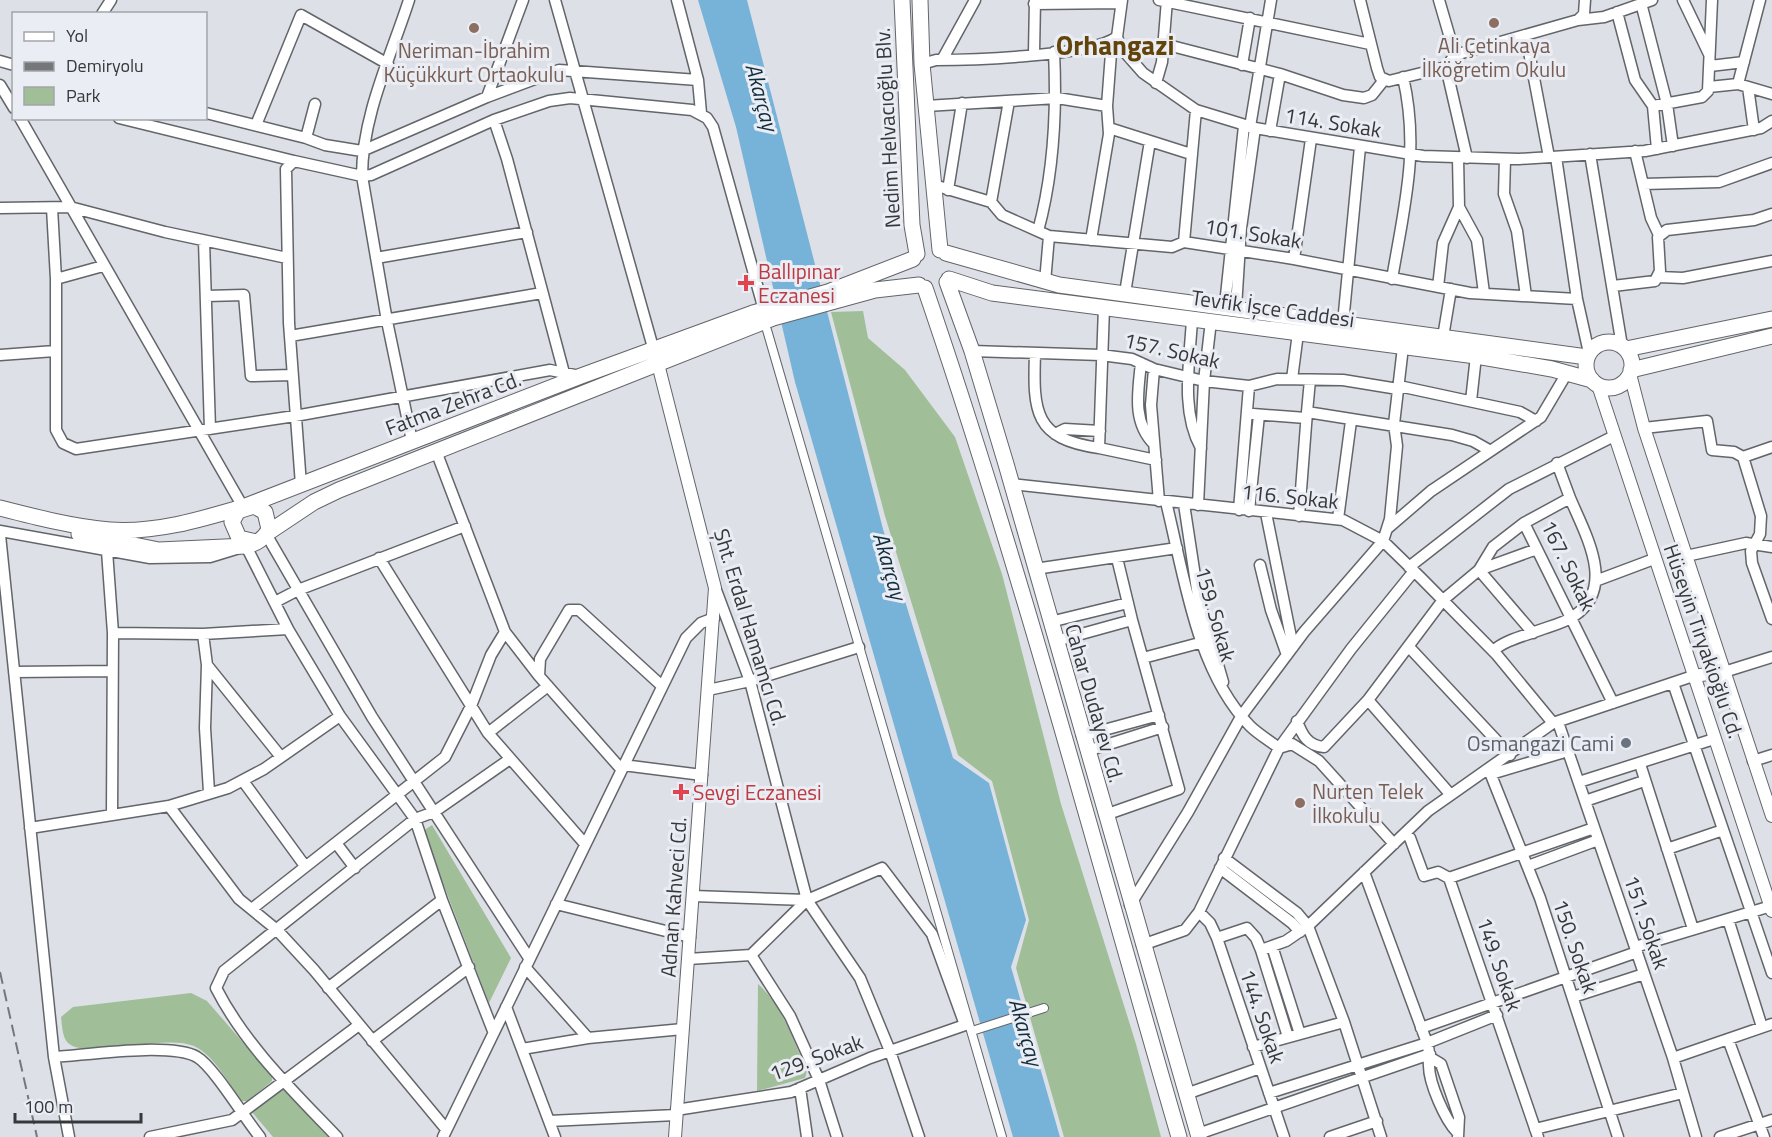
<svg xmlns="http://www.w3.org/2000/svg" width="1772" height="1137" viewBox="0 0 1772 1137" font-family="'Titillium Web',sans-serif">
<style>
.green{fill:#a0be98}
.water{fill:#77b2d9}
.lines{fill:none;stroke-linecap:round;stroke-linejoin:round}
.pedestrian-casing{stroke:#62656a;stroke-width:10}
.minor-casing{stroke:#62656a;stroke-width:13}
.tertiary-casing{stroke:#62656a;stroke-width:14}
.secondary-casing{stroke:#62656a;stroke-width:17}
.pedestrian{stroke:#fff;stroke-width:8}
.minor{stroke:#fff;stroke-width:10}
.tertiary{stroke:#fff;stroke-width:12}
.secondary{stroke:#fff;stroke-width:15}
.rail{stroke:#75777b;stroke-width:2;stroke-dasharray:12 6;stroke-linecap:butt}
.education-dot{fill:#8d6e63;stroke:#eaedf3;stroke-width:2}
.health-dot{fill:#e0444e;stroke:#eaedf3;stroke-width:2}
.worship-dot{fill:#6b7280;stroke:#eaedf3;stroke-width:2}
.labels{text-anchor:middle;dominant-baseline:central;stroke-width:6;stroke-linejoin:round;paint-order:stroke}
.education-label{font-size:21px;fill:#785e54;stroke:#eaedf3}
.street-label{font-size:21px;fill:#37383b;stroke:#eaedf3}
.health-label{font-size:21px;fill:#be3a42;stroke:#eaedf3;text-anchor:start}
.worship-label{font-size:21px;fill:#5b616d;stroke:#eaedf3;text-anchor:end}
.water-label{font-size:22px;font-style:italic;fill:#122d3e;stroke:#eaedf3}
.district-label{font-size:27px;font-weight:bold;fill:#62440b;stroke:#eaedf3}
</style>
<rect width="100%" height="100%" fill="#dde0e6"/>
<path class="green" d="M863,311L868,338L905,370L955,437L1002,574L1061,804L1136,1044L1161,1137H1064L1016,968L1029,920L992,781L958,755L885,516L831,312Z
M432,825L511,958L489,1003L423,831Z
M758,984C783,1006 793,1041 807,1071L805,1078L757,1091Z
M191,993L207,1001L272,1076V1081L248,1101H241C229,1084 214,1055 194,1046C163,1033 88,1061 68,1043C62,1037 62,1024 61,1017L73,1007Z
M283,1089L328,1137H273L252,1112Z"/>
<path class="water" d="M698,0H747L883,529L953,758L989,783L1026,920L1011,967L1060,1137H1013L795,382L736,127Z"/>
<g class="lines">
<g class="pedestrian-casing">
<path id="pedestrian" d="M767,330L1002,1137
M972,1031L1044,1008"/>
</g>
<g class="minor-casing">
<path id="minor" d="M409,0C391,56 362,116 362,176L387,321L412,441
M555,0L654,351
M677,0L698,80L701,113
M1122,0L1117,37L1121,48L1143,73L1196,110L1255,128L1423,156L1519,159L1645,151L1761,128L1772,121
M1159,0L1370,44
M1360,0L1377,68L1380,77L1389,81L1446,67L1455,55L1578,20L1584,14L1585,0
M1439,0L1455,55
M1683,0L1709,54
M1641,3L1667,104L1673,146
M1034,4L1121,3
M1617,12L1635,80L1653,106L1657,149
M102,14L111,0
M1578,20L1604,17L1652,0
M1526,36L1549,157
M1164,44L1280,74L1343,95L1364,98L1372,95L1384,80
M1034,53L1035,0
M942,60L975,0
M0,61L14,65
M922,64L936,60C972,60 1092,56 1117,37
M1242,65L1250,18
M1710,66L1744,62
M1446,67L1467,158
M1156,83L1162,62L1167,0
M1738,84L1760,0
M0,85L14,108
M1709,87L1738,84L1772,94
M1748,87L1754,130
M487,97L523,0
M315,104L306,138L325,145L362,151L487,97L559,70L698,80
M926,106L1057,98L1107,106
M1653,106L1702,97L1708,91L1712,0
M206,113L306,138
M20,118L243,507
M119,118L294,161
M494,120L507,159L564,373
M256,125L301,15L388,64
M1250,127L1271,0
M1109,128L1191,154
M1270,131L1280,74
M1635,151L1651,218L1659,235
M1590,154L1622,346
M1556,157L1577,299L1589,353
M1458,158L1459,207L1477,240L1484,293
M1505,159L1504,194L1517,231L1526,296
M1643,184L1719,182L1772,163
M934,185L991,202L1002,215L1049,236L1172,247L1184,242L1294,259L1470,293L1577,299
M948,190L962,103
M991,202L1009,101
M0,208L70,207L165,232L287,258
M52,208L56,279V430L63,443L76,449L295,416L550,370L580,376
M1038,231C1054,172 1057,113 1054,52
M1091,240L1109,134L1107,106L1111,53
M204,241L210,429
M1184,242L1196,110
M376,258L527,232
M1294,259L1311,139
M1659,277L1683,278L1772,261
M56,279L103,266
M1392,279C1404,207 1420,150 1403,77
M1045,282L1049,236
M1613,286L1655,281L1660,271L1658,237L1667,230L1754,220L1772,214
M1438,287L1443,243L1459,207
M1125,293L1150,141
M206,296L244,295L251,376L292,375
M1225,305L1244,126
M1104,307L1099,448L1156,460
M1236,308L1241,228L1255,128
M1192,319C1190,360 1180,411 1201,448
M1343,323L1360,147
M290,336L542,293
M1443,337L1451,289
M972,351L1101,355L1132,359L1154,369L1204,381L1249,386L1277,379L1343,380L1398,389
M1035,353C1033,412 1034,439 1099,448
M0,355L55,351
M1141,363C1138,392 1132,422 1154,444
M1154,369L1151,405L1159,501
M1292,379L1298,333
M1399,386L1520,412L1536,421
M1471,401L1476,356
M1307,412L1310,380
M1253,414L1306,418
M1644,428L1707,421L1712,450L1734,452L1743,457L1761,516L1760,534L1751,551L1752,563L1772,619
M1055,434L1065,429L1100,431
M436,451L505,632L539,676
M1743,457L1772,447
M1557,463L1570,498L1524,523L1613,703
M1011,484L1343,520L1383,541L1421,578L1497,655L1553,723
M301,485L289,323L286,169L294,161L362,176L371,175L494,120L549,101L570,98L692,110L707,118L713,127L764,310
M1166,502C1184,574 1196,671 1250,726C1258,734 1270,741 1279,748L1292,744L1319,761L1394,844
M1184,504L1198,596L1223,682
M1198,505L1204,381L1211,321
M1239,510L1249,386
M1249,511L1259,415
M1266,513L1293,647
M1299,516L1307,412L1452,435L1473,441L1489,450
M1338,519L1351,421
M1524,523L1493,547L1479,570L1533,633
M1388,528L1431,491L1541,417L1567,373
M0,531L150,558L210,557L246,546L288,629L340,716L415,819L442,900L493,1031
M266,534L372,717L529,958
M0,535L54,1057L69,1137
M107,551L113,633L112,815
M1686,556L1746,543L1772,547
M379,558L488,733L585,844
M1260,565L1271,610L1287,655
M1409,567L1509,489L1614,436
M1035,569L1177,548
M1598,580L1654,559
M716,590L750,681L807,900L860,978L890,1051L919,1137
M275,602L298,590L465,526
M1050,622L1128,603
M113,633L203,634L288,629
M203,634L207,665L205,728L209,792
M1056,641L1132,620
M1409,647L1510,755
M1493,651C1505,640 1524,636 1540,630C1551,626 1564,623 1574,616C1617,587 1585,534 1570,498
M1143,658L1207,641
M207,665L281,757
M14,672L112,671
M1724,672L1772,657
M1673,683L1772,973
M708,690L750,681L859,647
M1368,700L1450,794
M1297,721C1302,735 1308,746 1324,747L1368,700L1443,600L1479,570L1537,549
M1558,722L1673,1058L1696,1137
M488,733L548,686
M1082,736L1159,715
M1087,751L1163,727
M1753,761L1772,755
M1640,764L1693,929
M623,765L702,775
M621,769L539,676L540,659L569,610H579L662,686
M1489,770L1540,898L1618,1137
M1491,774L1568,751
M243,781L305,866
M1579,782L1714,739
M1585,801L1644,781
M169,806L239,899L277,930L314,970L446,1129
M1105,815L1179,789L1132,620L1117,558
M30,828L169,806L228,788L264,769L340,716
M1405,833L1410,838L1424,876L1438,872L1449,878
M336,843L355,868
M1667,849L1723,830
M1224,858L1297,913L1308,926L1344,1022L1381,1137
M1528,866L1598,840
M1220,868L1292,923L1300,932
M1364,872L1427,1043C1431,1056 1428,1055 1429,1066C1429,1083 1445,1120 1457,1132
M693,896L807,900
M556,904L690,937
M1130,905L1188,812L1242,715L1304,632L1383,541L1390,519L1397,446L1394,424L1403,347
M253,908L445,757L471,706L491,655L505,632
M1199,912L1210,923L1217,938L1284,1137
M1728,919L1762,1027
M1217,938L1247,928L1256,938L1261,950L1286,941L1308,926L1428,811L1553,723L1693,676
M1142,945L1185,930L1199,912L1279,748L1351,649L1414,571
M1272,946L1300,1034
M1635,947L1771,906
M1261,950L1288,1037
M751,955L790,1016L819,1080L837,1137
M525,967L588,1038
M328,988L442,900
M1573,997L1644,974
M506,1007L555,1137
M1421,1028L1637,952
M1728,1039L1764,1137
M372,1041L469,967
M1253,1047L1344,1022
M522,1049L588,1038L683,1029
M54,1057C87,1055 170,1042 197,1057C214,1067 245,1119 260,1137
M1431,1058L1441,1064L1459,1117L1458,1137
M1673,1058L1772,1024
M800,1088L807,1137
M1269,1093L1427,1043L1497,1015
M1186,1094L1260,1068
M676,1110L791,1092L870,1058L965,1025L932,934L882,868L807,900L751,955L688,959
M549,1121L676,1115
M1535,1129L1683,1093
M1198,1134L1430,1054
M150,1137L232,1120L359,1025
M337,1137C293,1091 245,1045 216,988L224,971L415,819L434,812L510,759
M443,1137L686,638L701,623L714,618
M1330,1137L1377,1121
M1538,1137L1449,878L1594,828
M1720,1137L1772,1120"/>
</g>
<g class="tertiary-casing">
<path id="tertiary" d="M658,364L715,588L675,1137
M1630,374L1644,428L1772,816
M1598,385L1772,911
M1693,676L1724,672"/>
</g>
<g class="secondary-casing">
<path id="secondary" d="M902,0L912,225L917,254
M920,0L922,64L940,250
M946,253L1059,285L1587,357
M949,279L992,293L1476,356L1552,369L1592,380
M947,282L972,351L1006,464L1199,1137
M925,288C1021,568 1096,853 1179,1137
M1586 365a23 23 0 1 1 46 0a23 23 0 1 1-46 0Z
M1626,349L1772,319
M1631,370L1772,336
M0,508C35,517 74,527 110,530C155,533 199,520 243,507L581,376L753,313L828,292L913,259
M79,534L159,550L246,546C256,544 265,538 269,529L265,512L254,506L238,511L232,522L239,538L256,542
M266,534L314,502L339,490L773,318L875,290L919,285"/>
</g>
<use href="#pedestrian" class="pedestrian"/>
<use href="#minor" class="minor"/>
<use href="#tertiary" class="tertiary"/>
<use href="#secondary" class="secondary"/>
<path class="rail" d="M0,972L37,1137"/>
</g>
<g class="education-dot">
<circle cx="1494" cy="23" r="6"/>
<circle cx="474" cy="28" r="6"/>
<circle cx="1300" cy="803" r="6"/>
</g>
<g class="health-dot">
<path d="M743 274h6v6h6v6h-6v6h-6v-6h-6v-6h6z"/>
<path d="M678 783h6v6h6v6h-6v6h-6v-6h-6v-6h6z"/>
</g>
<circle class="worship-dot" cx="1626" cy="743" r="6"/>
<g class="labels">
<g class="education-label">
<text x="1494" y="45">Ali Çetinkaya<tspan x="1494" dy="24">İlköğretim Okulu</tspan></text>
<text x="474" y="50">Neriman-İbrahim<tspan x="474" dy="24">Küçükkurt Ortaokulu</tspan></text>
<text x="1312" y="791" text-anchor="start">Nurten Telek<tspan x="1312" dy="24">İlkokulu</tspan></text>
</g>
<g class="street-label">
<text transform="translate(1333 122) rotate(9)">114. Sokak</text>
<text transform="translate(887 128) rotate(-93)">Nedim Helvacıoğlu Blv.</text>
<text transform="translate(1253 233) rotate(9)">101. Sokak</text>
<text transform="translate(1273 308) rotate(8)">Tevfik İşce Caddesi</text>
<text transform="translate(1172 350) rotate(13)">157. Sokak</text>
<text transform="translate(453 403) rotate(-21)">Fatma Zehra Cd.</text>
<text transform="translate(1290 496) rotate(6)">116. Sokak</text>
<text transform="translate(1569 565) rotate(64)">167. Sokak</text>
<text transform="translate(1216 614) rotate(74)">159. Sokak</text>
<text transform="translate(751 627) rotate(73)">Şht. Erdal Hamamcı Cd.</text>
<text transform="translate(1704 641) rotate(71)">Hüseyin Tiryakioğlu Cd.</text>
<text transform="translate(1095 703) rotate(74)">Cahar Dudayev Cd.</text>
<text transform="translate(673 897) rotate(-86)">Adnan Kahveci Cd.</text>
<text transform="translate(1647 922) rotate(71)">151. Sokak</text>
<text transform="translate(1576 946) rotate(71)">150. Sokak</text>
<text transform="translate(1500 964) rotate(71)">149. Sokak</text>
<text transform="translate(1263 1016) rotate(71)">144. Sokak</text>
<text transform="translate(816 1057) rotate(-20)">129. Sokak</text>
</g>
<g class="health-label">
<text x="758" y="271">Ballıpınar<tspan x="758" dy="24">Eczanesi</tspan></text>
<text x="693" y="792">Sevgi Eczanesi</text>
</g>
<g class="worship-label">
<text x="1614" y="743">Osmangazi Cami</text>
</g>
<g class="water-label">
<text transform="translate(762 97) rotate(75)">Akarçay</text>
<text transform="translate(890 566) rotate(74)">Akarçay</text>
<text transform="translate(1026 1032) rotate(74)">Akarçay</text>
</g>
<g class="district-label">
<text x="1115" y="44">Orhangazi</text>
</g>
</g>
<rect x="12" y="12" width="195" height="108" fill="#eaedf3" stroke="#a2a5a9" stroke-width="1.5"/>
<rect x="24" y="32" width="30" height="9" fill="#ffffff" stroke="#a2a5a9" stroke-width="1.5"/>
<text x="66" y="42" font-size="18" fill="#37383b">Yol</text>
<rect x="24" y="62" width="30" height="9" fill="#75777b" stroke="#a2a5a9" stroke-width="1.5"/>
<text x="66" y="72" font-size="18" fill="#37383b">Demiryolu</text>
<rect x="24" y="87" width="30" height="18" fill="#a0be98" stroke="#a2a5a9" stroke-width="1.5"/>
<text x="66" y="102" font-size="18" fill="#37383b">Park</text>
<path d="M15 1113v9h126v-9" fill="none" stroke="#37383b" stroke-width="3"/>
<text x="24" y="1113" font-size="18" fill="#37383b" stroke="#eaedf3" stroke-width="4.5" paint-order="stroke">100 m</text>
</svg>
